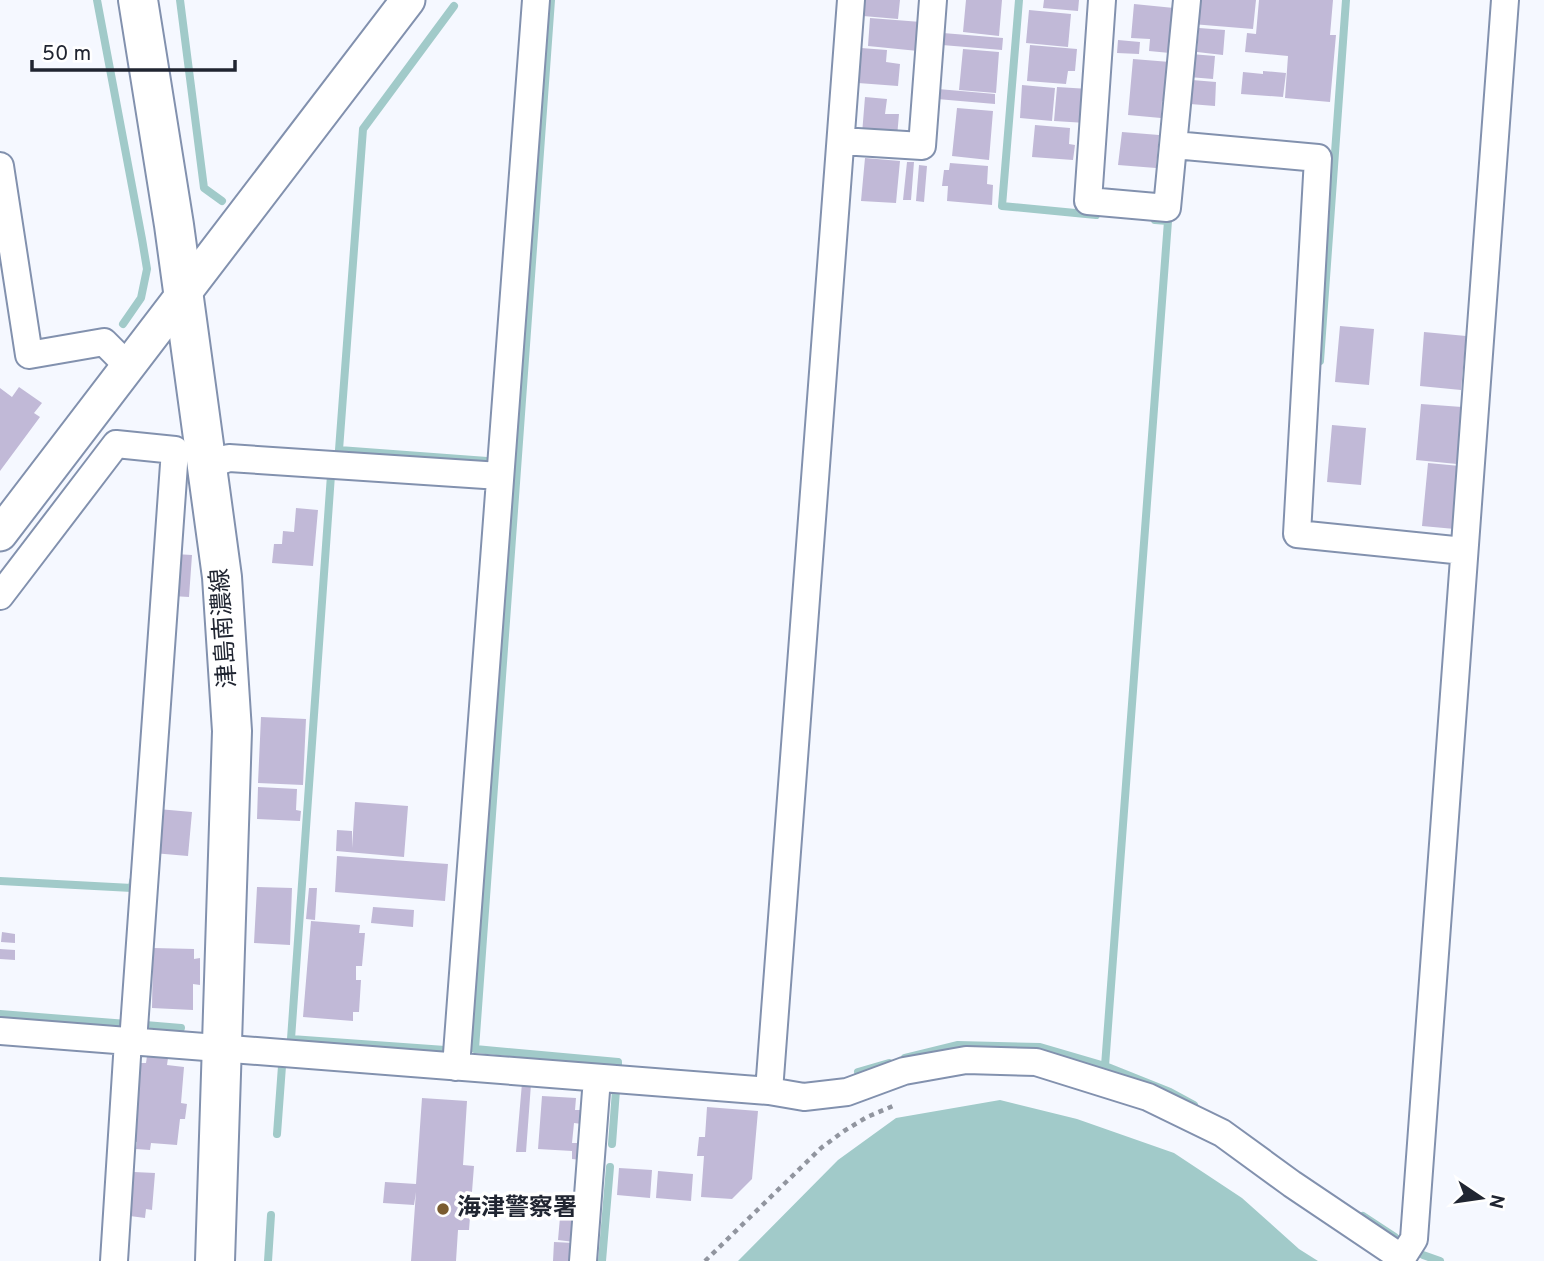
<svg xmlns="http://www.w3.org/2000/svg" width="1544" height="1261" viewBox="0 0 1544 1261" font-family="Overpass,'Noto Sans JP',sans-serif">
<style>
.water{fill:#a1cac9}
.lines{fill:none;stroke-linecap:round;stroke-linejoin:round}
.stream{stroke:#a1cac9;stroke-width:8}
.building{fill:#c1b9d7}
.minor-casing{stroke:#8291ae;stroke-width:30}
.tertiary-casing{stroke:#8291ae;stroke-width:37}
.primary-casing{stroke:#8291ae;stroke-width:42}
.path{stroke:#91959f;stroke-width:4.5;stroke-dasharray:5 5;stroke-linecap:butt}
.minor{stroke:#fff;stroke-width:26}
.tertiary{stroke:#fff;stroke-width:33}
.primary{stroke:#fff;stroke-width:38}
.poi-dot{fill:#7a5b30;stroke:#fff;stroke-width:2.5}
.labels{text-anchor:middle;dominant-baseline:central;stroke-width:7;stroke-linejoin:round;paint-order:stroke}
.street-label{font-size:24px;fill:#202531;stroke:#fff}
.poi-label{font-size:24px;font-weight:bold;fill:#202531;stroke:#fff;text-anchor:start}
</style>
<rect width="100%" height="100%" fill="#f5f8ff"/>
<path class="water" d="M1000,1100L1077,1119L1174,1153L1242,1198L1299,1249L1318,1261H738L838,1160L896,1118Z"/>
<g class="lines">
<path class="stream" d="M97,0L142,239L147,269L141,298L123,324
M180,0L204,188L222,201
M551,0L475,1049L618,1062V1068
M1019,0L1002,206L1096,215
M454,6L363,129L339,450L487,461
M1320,361L1346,0
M331,475L291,1039L445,1050
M0,881L132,888L133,881
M0,1014L127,1024
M145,1025L181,1028
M905,1058L958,1045L1040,1047L1105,1066L1168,221L1155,220
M1105,1066L1170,1092L1194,1105
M858,1072L889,1063
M277,1134L282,1066
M612,1144L616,1090
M1363,1216L1395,1237
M1423,1255L1440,1261
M268,1261L271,1215
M602,1261L610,1167"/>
</g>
<path class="building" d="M864,0H900L898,19L863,16Z
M966,0H1002L999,36L963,32Z
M1044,0H1079L1078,11L1043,8Z
M1194,0H1256L1253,29L1192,24Z
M1259,0H1333L1330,35H1336L1330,102L1285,98L1288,56L1245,52L1247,33L1256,34Z
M1134,4L1174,8L1170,53L1149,51L1150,39L1131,38Z
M1029,10L1071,14L1068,47L1026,43Z
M870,18L921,22L918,51L868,46Z
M1199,28L1225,30L1223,55L1197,52Z
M943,33L1003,38L1002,50L942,45Z
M1118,40L1140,42L1139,54L1117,53Z
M1030,45L1077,49L1075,71H1068L1066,84L1027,81Z
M861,48L887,50L886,62L900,64L898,86L858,83Z
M963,49L999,52L996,93L959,90Z
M1191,54L1215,56L1213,79L1189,77Z
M1133,59L1170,62L1167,102L1162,101L1161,118L1128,115Z
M1263,71L1286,73L1283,97L1241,94L1243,72L1263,74Z
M1192,80L1216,82L1215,106L1190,104Z
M1022,85L1055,88L1052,121L1020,118Z
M1057,87L1089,89L1086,123L1054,121Z
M938,89L995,94V104L937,99Z
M865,97L887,99L885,114H899L897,137L862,134Z
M957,108L993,111L989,160L952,156Z
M1035,125L1070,128L1069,144L1075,145L1073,160L1032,157Z
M1122,132L1159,135L1156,168L1118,165Z
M865,158L900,161L896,203L861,201Z
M907,162H914L911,200H903Z
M950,163L988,166L987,184L993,185L992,205L947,201L948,186H942L944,170H949Z
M919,165L927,166L924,202L916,201Z
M1340,326L1374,329L1369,385L1335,382Z
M1424,332L1466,336L1461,390L1420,386Z
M19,387L42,403L34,413L40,417L0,471V388L12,397Z
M1421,404L1462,407L1457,464L1416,460Z
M1332,425L1366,428L1361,485L1327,482Z
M1428,463L1460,466L1455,529L1422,526Z
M296,508L318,510L313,566L272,563L274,544H282L283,531L294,532Z
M175,554L192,555L189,597L172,596Z
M261,717L306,719L303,785L258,783Z
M258,787L297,789L296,810L301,811L300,821L257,819Z
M355,802L408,806L404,857L336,851L337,830L352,831V848Z
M158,809L192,812L188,856L153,853Z
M337,856L448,864L445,901L335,892Z
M257,887L292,888L290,945L254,943Z
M309,888H317L315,920L306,919Z
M373,907L414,910L413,927L371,923Z
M311,921L360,925L359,933H365L362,966H356V980H361L359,1012H353V1021L303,1017Z
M2,932L15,934V943L1,942Z
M153,948L194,949V959L200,958V985L193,984V1010L152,1008Z
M0,949L15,950V960L0,959Z
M147,1056L168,1058L167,1065L184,1067L181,1103L187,1104L185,1119H180L177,1145L151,1143L150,1150L136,1149L137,1142L133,1141L140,1063H146Z
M522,1083L531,1084L526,1152H516Z
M542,1096L576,1098L575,1110H583L582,1124L574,1123L572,1143H583L582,1160L572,1159V1151L538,1149Z
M422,1098L467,1101L463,1165L474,1166L469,1230H458L456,1261H411L416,1192L414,1205L383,1203L385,1182L416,1184Z
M707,1107L758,1111L752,1179L732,1199L701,1197L704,1156H697L699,1137H705Z
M619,1168L652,1170L650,1198L617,1195Z
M658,1171L693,1174L691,1201L656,1198Z
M134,1172L155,1173L152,1210L146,1209L145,1218L130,1216Z
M561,1206L576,1208L574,1242L558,1240Z
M554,1242L574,1243L573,1261H553Z"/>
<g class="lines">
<g class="minor-casing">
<path id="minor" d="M1102,0L1088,201L1167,208L1187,0
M841,141L922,146L933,0
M1174,145L1318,158L1297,534L1464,551
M0,166L29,355L104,342L128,366
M207,465L229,458L500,476
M0,596L116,444L175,450L133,1042
M0,1031L769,1091L851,0
M456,1067L536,0
M769,1091L804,1097L847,1092L904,1071L966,1060L1036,1062L1148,1097L1222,1133L1292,1184L1402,1258L1414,1239L1505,0
M114,1261L128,1041
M583,1261L597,1078"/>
</g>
<g class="tertiary-casing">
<path id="tertiary" d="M0,534L408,0"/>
</g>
<g class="primary-casing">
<path id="primary" d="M138,0L174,225L222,577L232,731L215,1261"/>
</g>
<path class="path" d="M705,1261L821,1148L844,1131L867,1117L893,1106"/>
<use href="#minor" class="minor"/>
<use href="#tertiary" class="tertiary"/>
<use href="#primary" class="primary"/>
</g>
<circle class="poi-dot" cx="443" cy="1209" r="7"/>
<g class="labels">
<g class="street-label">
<text transform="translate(225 628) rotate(-94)">津島南濃線</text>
</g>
<g class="poi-label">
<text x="457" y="1209">海津警察署</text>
</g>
</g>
<g transform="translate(1481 1198) rotate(103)" stroke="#ffffff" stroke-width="5" paint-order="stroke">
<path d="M0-5L12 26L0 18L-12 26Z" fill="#202531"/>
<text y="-10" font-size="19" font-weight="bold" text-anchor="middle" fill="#202531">N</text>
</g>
<path d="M32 60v10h203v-10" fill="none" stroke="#202531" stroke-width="3.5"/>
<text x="42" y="60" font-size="21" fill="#202531" stroke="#ffffff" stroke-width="5" paint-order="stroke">50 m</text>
</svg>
